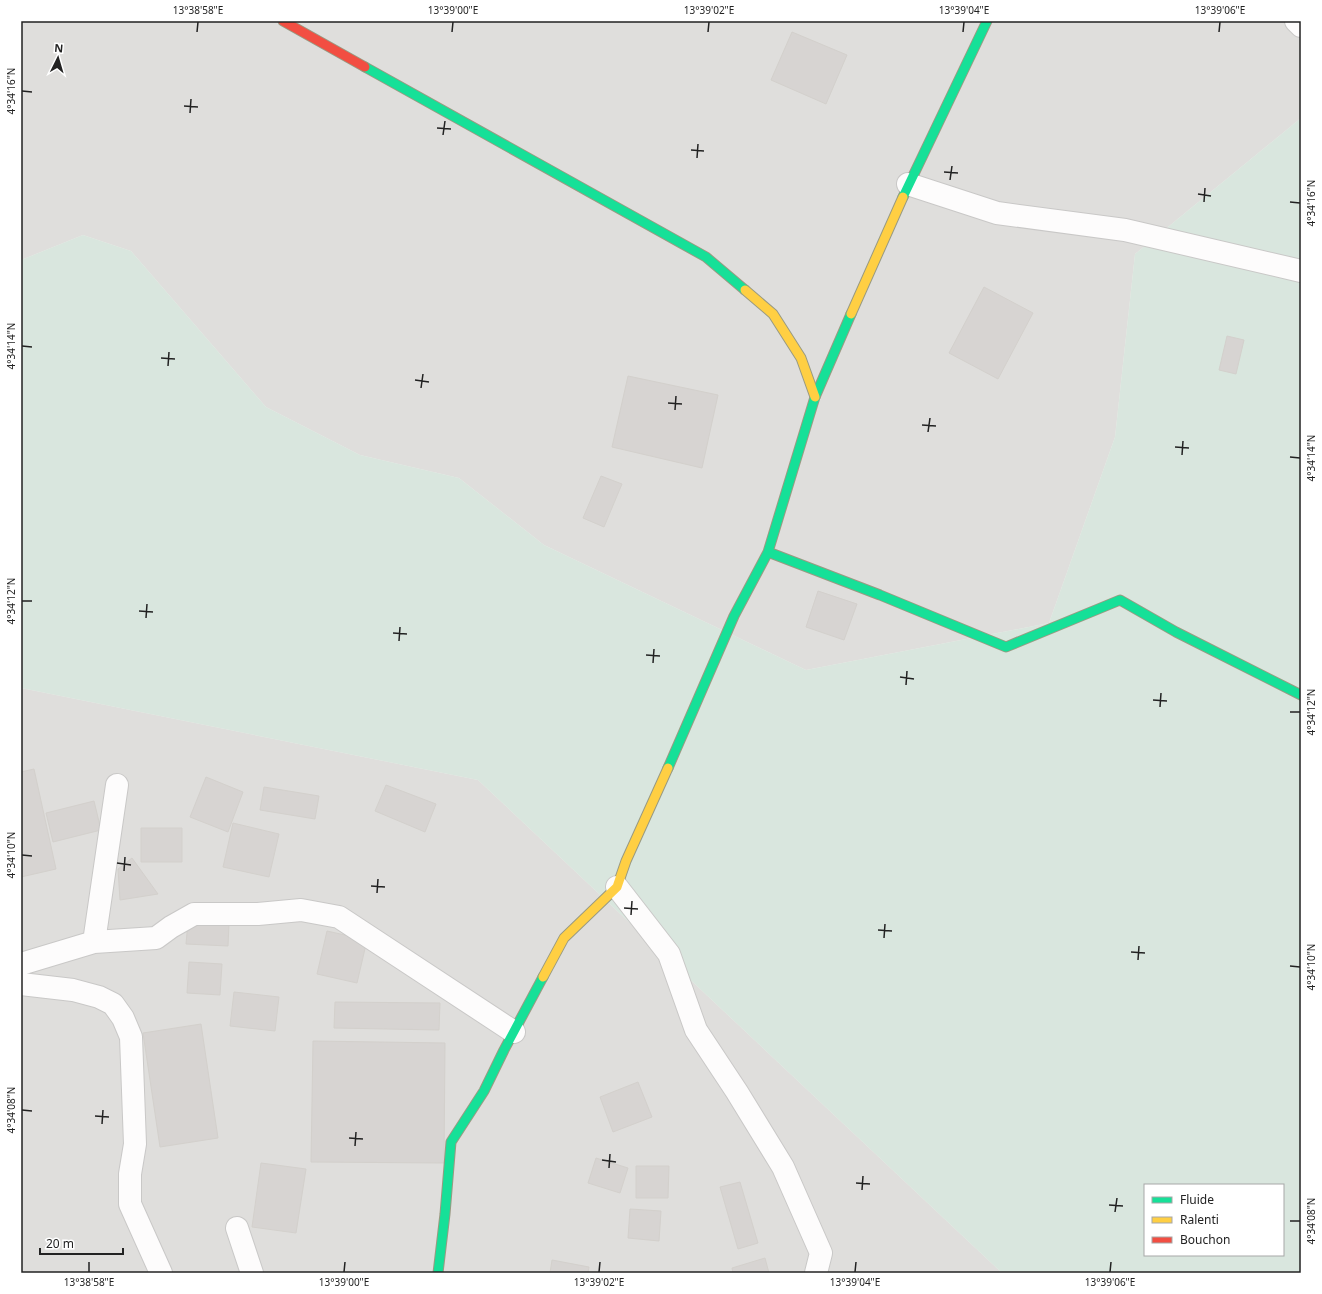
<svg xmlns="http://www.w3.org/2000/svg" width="1322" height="1294" viewBox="0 0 1322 1294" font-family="'Noto Sans',sans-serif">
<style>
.residential{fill:#dfdedc}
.wetland{fill:#d9e6de;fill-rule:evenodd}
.building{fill:#d7d4d2;stroke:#d3d0cc}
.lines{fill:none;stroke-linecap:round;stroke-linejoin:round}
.street-casing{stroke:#c9c8c7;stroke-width:24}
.fast-casing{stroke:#999a82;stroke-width:11}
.slow-casing{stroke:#999a82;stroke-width:11}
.jam-casing{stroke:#999a82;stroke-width:11}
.street{stroke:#fdfcfc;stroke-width:22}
.fast{stroke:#16e098;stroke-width:9}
.slow{stroke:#ffcf43;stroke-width:9}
.jam{stroke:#f24e42;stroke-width:9}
.ticks{fill:none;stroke:#222;stroke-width:1.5}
.neatline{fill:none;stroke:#222;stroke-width:1.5}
.ticks-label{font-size:10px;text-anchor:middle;fill:#222}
</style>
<rect width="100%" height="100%" fill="#f0eeeb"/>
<path class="residential" d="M21,21H1301V118L1135,254L1115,437L1049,623L806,670L544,545L459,478L360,455L266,407L131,251L83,235L21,260Z
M21,688L478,780L1002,1273H21Z"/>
<path class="wetland" d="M1301,118V1273H1002L478,780L21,688V260L83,235L131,251L266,407L360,455L459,478L544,545L806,670L1049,623L1115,437L1135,254ZM1145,1185H1283V1255H1145Z"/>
<path class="building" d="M792,32L847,55L826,104L771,80Z
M984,287L1033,313L998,379L949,353Z
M1227,336L1244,340L1236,374L1219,370Z
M628,376L718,395L702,468L612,447Z
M601,476L622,484L604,527L583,518Z
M818,591L857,604L844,640L806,627Z
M34,769L56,869L21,877V772Z
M206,777L243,792L228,832L190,817Z
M386,785L436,804L425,832L375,811Z
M264,787L319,796L315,819L260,810Z
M94,801L101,830L53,842L46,813Z
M233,823L279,834L269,877L223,867Z
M141,828H182V862H141Z
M132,858L158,894L120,900L118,869Z
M188,922L229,924L228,946L186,944Z
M327,931L367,940L357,983L317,974Z
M189,962L222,964L220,995L187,993Z
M234,992L279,997L275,1031L230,1026Z
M335,1002L440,1003L439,1030L334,1028Z
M201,1024L218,1138L160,1147L143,1033Z
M313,1041L445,1043L444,1163L311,1162Z
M638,1082L652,1117L613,1132L600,1097Z
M596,1158L628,1168L620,1193L588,1183Z
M261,1163L306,1169L296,1233L252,1227Z
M636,1166H669L668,1198H636Z
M740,1182L758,1243L738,1249L720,1187Z
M630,1209L661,1211L659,1241L628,1238Z
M765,1258L769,1273H733L732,1268Z
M552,1260L589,1267L588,1273H550Z"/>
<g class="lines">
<g class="street-casing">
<path id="street" d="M1296,21L1301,26
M908,184L997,213L1125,230L1301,271
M617,887L669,954L696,1030L737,1092L783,1167L821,1253L816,1273
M94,942L117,785
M21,964L94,942L156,938L171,927L194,914H258L301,910L339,917L514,1032
M21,984L73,990L99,997L113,1004L123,1018L131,1037L135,1144L130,1174V1204L161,1273
M237,1228L252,1273"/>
</g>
<g class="fast-casing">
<path id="fast" d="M365,67L706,257L745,290
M903,197L987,21
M768,552L880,595L1006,647L1120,600L1176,632L1301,695
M668,768L734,616L768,552L815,397L851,314
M438,1273L445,1214L451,1142L484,1091L504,1050L543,977"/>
</g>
<g class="slow-casing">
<path id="slow" d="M745,290L773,314L801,358L815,397
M851,314L903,197
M543,977L564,938L617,887L626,861L668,768"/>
</g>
<g class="jam-casing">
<path id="jam" d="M283,21L365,67"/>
</g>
<use href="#street" class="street"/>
<use href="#fast" class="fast"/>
<use href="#slow" class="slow"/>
<use href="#jam" class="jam"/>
</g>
<path class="ticks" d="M197,32L198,22M452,32L453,22M708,32L709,22M963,32L964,22M1219,32L1220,22M22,91L32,92M184,106L198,107M190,113L191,99M437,128L451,129M443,135L445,121M691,150L704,151M697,158L698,144M944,172L958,173M950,180L952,166M1198,194L1211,196M1204,202L1205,188M1290,202L1300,203M22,346L32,347M161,358L175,359M168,366L169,352M415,380L429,382M421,388L423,374M668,403L682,404M675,410L676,396M922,425L936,426M928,432L930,418M1175,447L1189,448M1182,455L1183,441M1290,457L1300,458M22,601H32M139,611L153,612M146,618L147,604M393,633L407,634M399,641L400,627M646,655L660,656M653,663L654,649M900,677L914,679M906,685L907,671M1153,700L1167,701M1160,707L1161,693M1290,712H1300M22,855L32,856M117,863L131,865M124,871L125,857M371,886L385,887M377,893L378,879M624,908L638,909M631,915L632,901M878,930L892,931M884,938L885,924M1131,952L1145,953M1138,960L1139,946M1290,966L1300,967M22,1110L32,1111M95,1116L109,1117M102,1124L103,1110M349,1138L363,1139M355,1146L356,1132M602,1160L616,1162M609,1168L610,1154M856,1183L870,1184M862,1190L863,1176M1109,1205L1123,1206M1115,1212L1117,1198M1290,1221H1300M89,1272V1262M344,1272L345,1262M599,1272L600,1262M855,1272L856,1262M1110,1272L1111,1262"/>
<rect width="1322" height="1294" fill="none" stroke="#ffffff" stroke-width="44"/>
<rect x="1144" y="1184" width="140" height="72" fill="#ffffff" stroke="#a7a7a7"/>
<rect x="1152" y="1197" width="20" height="6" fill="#16e098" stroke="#a7a7a7"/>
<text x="1180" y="1204" font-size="12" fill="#222222">Fluide</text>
<rect x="1152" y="1217" width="20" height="6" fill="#ffcf43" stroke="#a7a7a7"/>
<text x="1180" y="1224" font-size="12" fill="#222222">Ralenti</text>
<rect x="1152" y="1237" width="20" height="6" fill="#f24e42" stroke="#a7a7a7"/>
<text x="1180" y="1244" font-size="12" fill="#222222">Bouchon</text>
<g transform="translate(58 58) rotate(5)" stroke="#ffffff" stroke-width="3" paint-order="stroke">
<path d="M0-3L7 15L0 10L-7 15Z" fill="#222222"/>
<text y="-6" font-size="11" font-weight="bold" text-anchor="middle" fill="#222222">N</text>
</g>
<path d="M40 1248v6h83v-6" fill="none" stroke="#222222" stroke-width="2"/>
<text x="46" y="1248" font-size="12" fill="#222222" stroke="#ffffff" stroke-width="3" paint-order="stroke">20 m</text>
<rect x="22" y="22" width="1278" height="1250" class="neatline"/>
<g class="ticks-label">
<text x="198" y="14">13°38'58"E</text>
<text x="453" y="14">13°39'00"E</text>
<text x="709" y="14">13°39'02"E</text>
<text x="964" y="14">13°39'04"E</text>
<text x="1220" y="14">13°39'06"E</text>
<text transform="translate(11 91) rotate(-90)" y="4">4°34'16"N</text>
<text transform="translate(1311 203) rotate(-90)" y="4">4°34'16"N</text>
<text transform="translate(11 346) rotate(-90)" y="4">4°34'14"N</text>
<text transform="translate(1311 458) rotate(-90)" y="4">4°34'14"N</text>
<text transform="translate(11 601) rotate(-90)" y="4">4°34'12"N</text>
<text transform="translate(1311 712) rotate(-90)" y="4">4°34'12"N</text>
<text transform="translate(11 855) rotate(-90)" y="4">4°34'10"N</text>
<text transform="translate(1311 967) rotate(-90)" y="4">4°34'10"N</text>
<text transform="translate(11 1110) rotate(-90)" y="4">4°34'08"N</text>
<text transform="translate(1311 1221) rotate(-90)" y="4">4°34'08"N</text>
<text x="89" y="1286">13°38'58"E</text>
<text x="344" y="1286">13°39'00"E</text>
<text x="599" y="1286">13°39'02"E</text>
<text x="855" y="1286">13°39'04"E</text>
<text x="1110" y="1286">13°39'06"E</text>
</g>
</svg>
